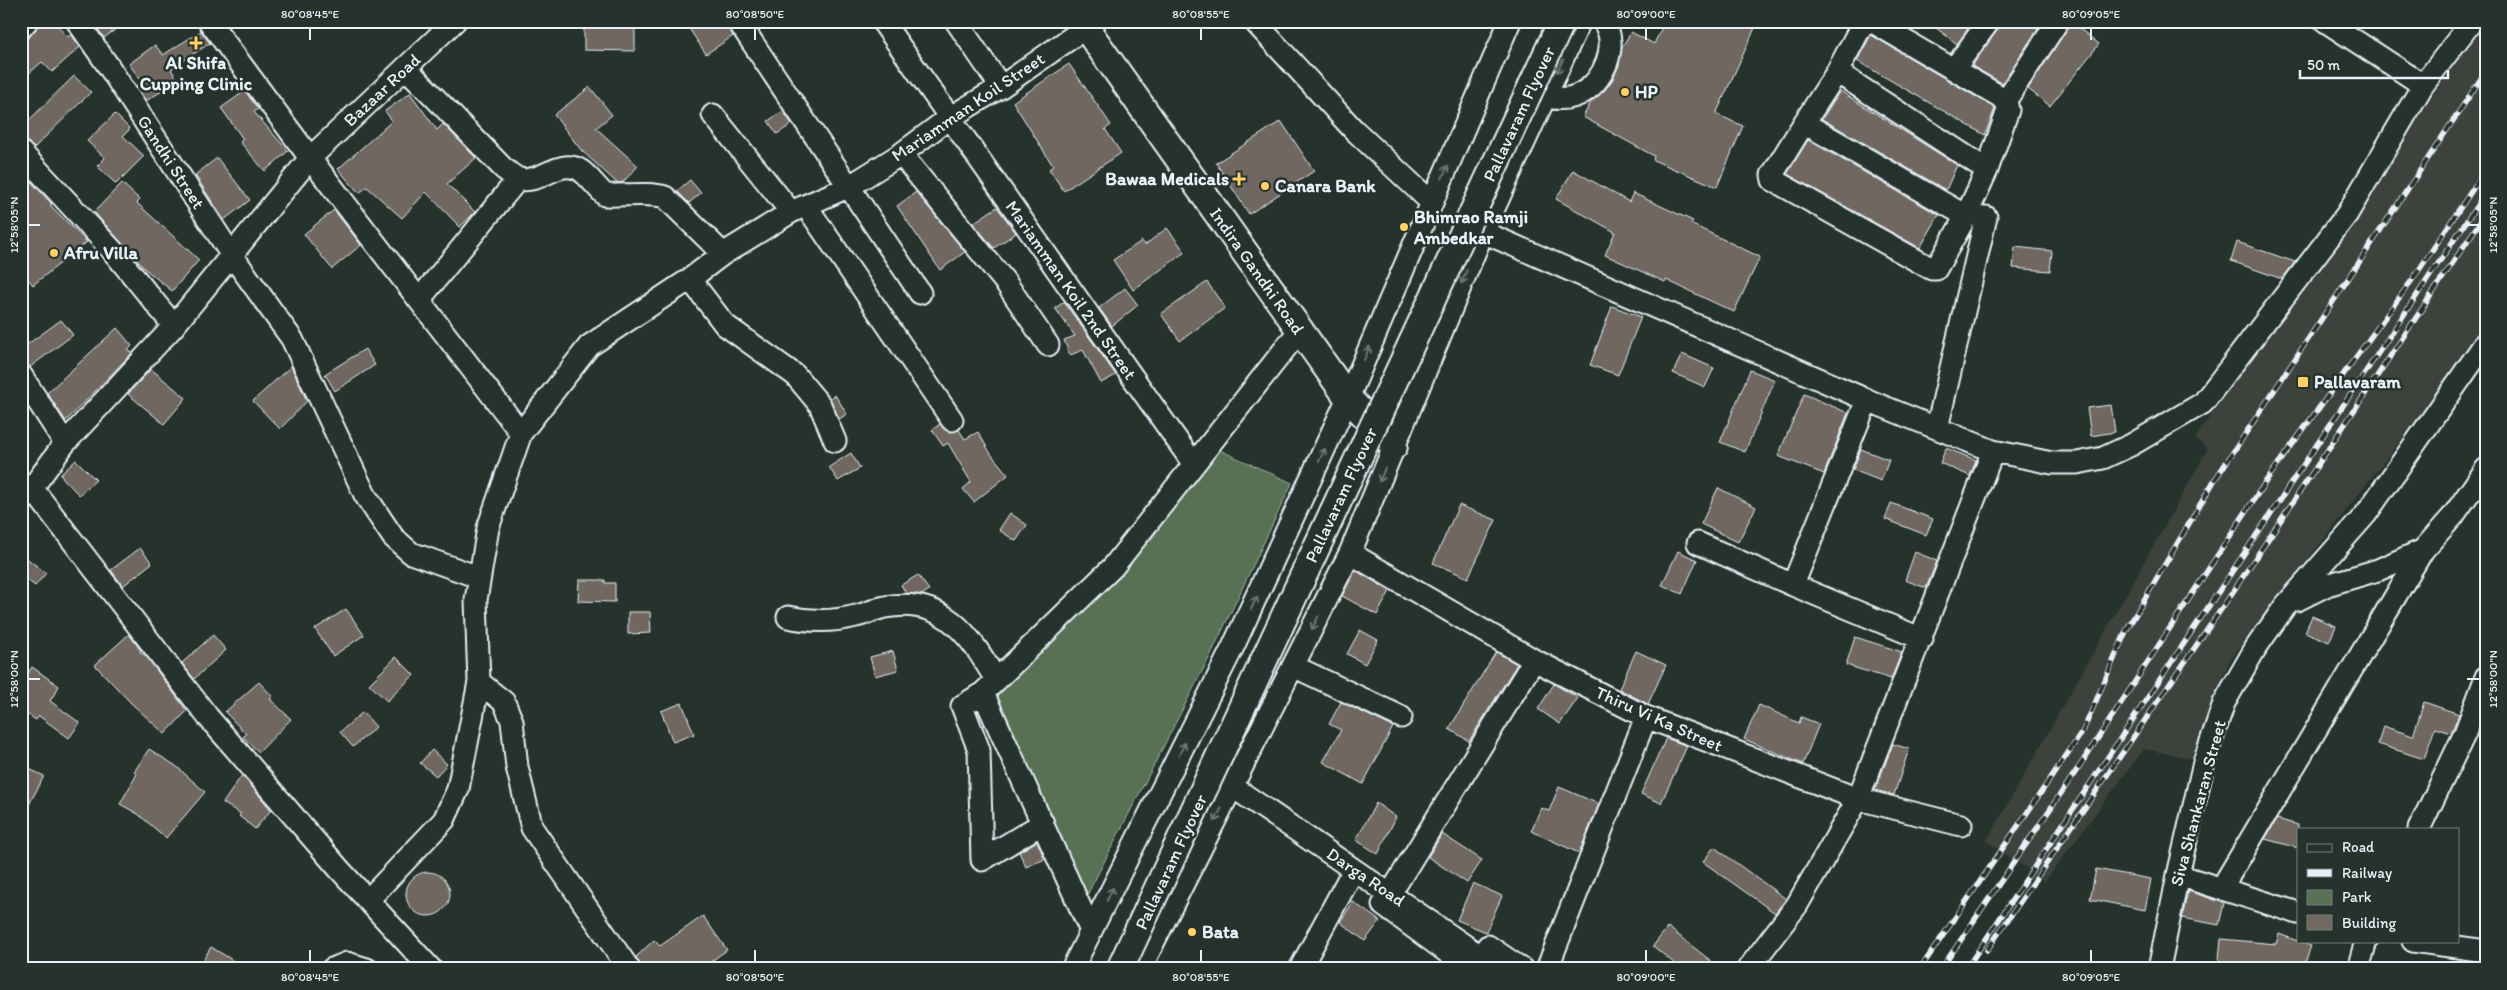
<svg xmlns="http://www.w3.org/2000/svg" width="2507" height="990" viewBox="0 0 2507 990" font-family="Itim,sans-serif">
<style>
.built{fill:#3c433d}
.green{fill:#597155;stroke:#a0b1a6}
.building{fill:#706861;stroke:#e8f1f8}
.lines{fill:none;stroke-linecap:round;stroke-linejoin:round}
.minor-casing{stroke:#e8f1f8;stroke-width:25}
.major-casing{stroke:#e8f1f8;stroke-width:30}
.minor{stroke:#26332d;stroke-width:21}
.major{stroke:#26332d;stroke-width:26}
.rail-casing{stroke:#e8f1f8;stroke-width:5.5}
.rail{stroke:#26332d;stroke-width:4;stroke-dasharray:11;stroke-linecap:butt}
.major-bridge-casing{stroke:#e8f1f8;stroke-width:30;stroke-linecap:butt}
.major-bridge{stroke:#26332d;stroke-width:26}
.oneway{stroke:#6a7674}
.ticks{fill:none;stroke:#e8f1f8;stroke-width:2}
.poi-dot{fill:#ffd166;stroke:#26332d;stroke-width:2}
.labels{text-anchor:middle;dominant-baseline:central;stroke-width:5;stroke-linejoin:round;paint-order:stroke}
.poi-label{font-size:18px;font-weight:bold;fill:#e8f1f8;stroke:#26332d;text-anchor:start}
.street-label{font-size:18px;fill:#e8f1f8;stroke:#26332d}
.neatline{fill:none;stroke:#e8f1f8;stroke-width:2}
.ticks-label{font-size:12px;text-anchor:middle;fill:#e8f1f8}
</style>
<rect width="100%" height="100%" fill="#26332d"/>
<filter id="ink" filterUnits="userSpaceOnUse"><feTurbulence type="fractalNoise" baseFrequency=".02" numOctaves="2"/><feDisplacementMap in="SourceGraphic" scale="10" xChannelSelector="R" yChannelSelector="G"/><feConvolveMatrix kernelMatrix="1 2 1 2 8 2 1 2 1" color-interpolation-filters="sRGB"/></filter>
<g filter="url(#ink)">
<path class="built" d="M1888,21H1928L1916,39Z
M2484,21L2486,322L2424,410L2229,661L2195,759L2144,749L2045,881L1987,841L2208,449L2195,438Z"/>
<path class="green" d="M1215,448L1292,483L1211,654L1084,901L990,696L1151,540Z"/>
<path class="building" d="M39,21H53L68,37L71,34L80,47L52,72L42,62L21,80V40L30,36Z
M92,21H127L104,38Z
M584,21H635V51L584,50Z
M684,21H726L733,36L706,54Z
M1665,21H1739L1755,28L1716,114L1743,126L1717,187L1653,160L1654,156L1583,117L1591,102L1605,90L1613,79L1619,65L1622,47L1631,32L1654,44Z
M1927,21H1973L1957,44Z
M2001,21H2043L2002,83L1972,66L1999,28Z
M2070,21L2099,44L2050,106L2028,89L2068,28Z
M201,31L210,43L171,69L178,81L146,101L136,86L142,82L129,64L155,45L163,55Z
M1871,35L1995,108L1985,135L1857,61Z
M1069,64L1111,125L1105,129L1121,153L1064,191L1049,169L1053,166L1013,102Z
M74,76L91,92L34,148L21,140V128Z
M590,87L612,115L596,128L638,166L623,182L617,183L581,150L554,115Z
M245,91L258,109L254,112L288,151L265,171L240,142L243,139L221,108Z
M1840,91L1957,165L1946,190L1822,119Z
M410,93L437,130L443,124L476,158L447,184L475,212L460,227L426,192L402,218L367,187L359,193L338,169L392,121L385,111Z
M783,111L792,124L777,134L768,121Z
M115,114L130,129L123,136L144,156L116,184L97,166L105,158L87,141Z
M1281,121L1314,171L1249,214L1216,163Z
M1808,140L1939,215L1920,248L1787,174Z
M217,158L250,200L224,220L195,175Z
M1573,170L1629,202L1633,193L1693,221L1691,224L1760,257L1734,312L1666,280L1665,282L1605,255L1615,232L1556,199Z
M21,171L52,204L50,205L87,242L33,285L21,271Z
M690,180L701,193L689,203L677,191Z
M122,183L140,200L137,203L199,260L172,291L145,269L94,212Z
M916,192L965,252L940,270L897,206Z
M997,207L1016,233L994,248L973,223Z
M334,210L361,245L332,269L304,234Z
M1167,228L1185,252L1133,290L1113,260L1142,241L1145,245Z
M2237,242L2295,262L2282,279L2231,261Z
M2015,247L2052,251L2050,271L2013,268Z
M1207,282L1225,308L1180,341L1161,314Z
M1125,288L1138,305L1112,326L1099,308Z
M1064,302L1116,375L1101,383L1083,350L1070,355L1064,340L1075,336L1055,308Z
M1612,306L1641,317L1618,375L1590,365Z
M61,320L73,335L30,367L23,363L21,349Z
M117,328L132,346L128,350L132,353L66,421L47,393Z
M365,349L375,365L335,391L325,374Z
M1682,354L1714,368L1705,387L1673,373Z
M291,366L307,401L280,429L253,401Z
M151,369L186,398L164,424L128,394Z
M1750,370L1775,380L1745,452L1720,442Z
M1804,394L1848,413L1824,474L1778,456Z
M835,395L847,414L839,419L830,398Z
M2111,405L2115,432L2091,436L2087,408Z
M940,424L947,431L959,430L965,439L978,432L991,454L1008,475L974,502L963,489L971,482L948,443L943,446L932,430Z
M1946,448L1976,460L1970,476L1940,463Z
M1861,449L1889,460L1881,481L1853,470Z
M851,453L860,468L838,481L829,467Z
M76,460L96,480L79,495L60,475Z
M1718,488L1756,507L1738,542L1701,524Z
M1891,503L1933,519L1926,535L1885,519Z
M1459,505L1496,520L1468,578L1433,563Z
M1010,513L1027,525L1016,541L999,530Z
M140,548L152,563L123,586L111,570Z
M1678,551L1697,560L1682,594L1662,585Z
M1915,552L1937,561L1926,588L1905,580Z
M21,554L46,573L35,586L21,575Z
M1355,570L1390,591L1377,615L1342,596Z
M918,575L929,590L922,595L906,593L901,585Z
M579,580H605V583H615V602L578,601Z
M346,609L364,635L333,656L315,629Z
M628,612H650L651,633L628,634Z
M2312,616L2336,626L2329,642L2305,632Z
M1360,630L1378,640L1365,664L1347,654Z
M129,634L141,651L140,652L146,656L187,711L165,734L131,703L95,665Z
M213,635L226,650L194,679L182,663Z
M1855,637L1902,652L1891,679L1846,665Z
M893,651L898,670L875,676L870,657Z
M1636,651L1666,665L1648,704L1619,689Z
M1496,652L1517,664L1469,741L1449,729Z
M396,657L414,675L387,701L369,684Z
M32,667L59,686L50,701L80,723L69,738L39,716L36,720L21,710V683Z
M259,682L273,697L270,699L291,719L259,752L243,737L246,734L225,712Z
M1554,684L1578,698L1560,724L1538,709Z
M1341,702L1393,727L1363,784L1323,762L1341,730L1329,724Z
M2424,702L2459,714L2451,733L2435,728L2424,759L2378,744L2383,726L2413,736Z
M682,703L694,734L673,742L661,711Z
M1759,705L1799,723L1801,717L1819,724L1803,764L1744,739Z
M363,712L376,727L353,747L340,732Z
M1666,738L1687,746L1661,803L1641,794Z
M1893,744L1909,749L1894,795L1875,790Z
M149,749L176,766L205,792L166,838L138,814L120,804L137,774L134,772Z
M432,750L447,764L436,776L420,763Z
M21,765L44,776L21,820Z
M242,775L271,810L255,829L239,816L241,814L223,803Z
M1559,787L1599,804L1579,853L1531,831L1541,808L1549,811Z
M1376,803L1396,817L1378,854L1356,840Z
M2277,819L2298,825V848L2265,839Z
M1442,834L1482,860L1467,883L1428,857Z
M1037,841L1045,859L1026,867L1019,852Z
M1714,847L1786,899L1775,913L1703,862Z
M2096,869L2151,879L2145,910L2090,899Z
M406 894a22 22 0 1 1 44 0a22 22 0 1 1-44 0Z
M1473,883L1502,896L1486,932L1457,920Z
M2188,891L2224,903L2219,925L2182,918Z
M1353,902L1380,921L1365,941L1340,922Z
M703,916L727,950L700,969H644L641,966L636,957L654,940L660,946Z
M1668,927L1721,969H1681L1653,946Z
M2279,934L2311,946L2303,969L2282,962V969H2218L2221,939L2276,944Z
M211,947L247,969H198Z"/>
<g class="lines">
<g class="minor-casing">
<path id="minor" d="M77,21L109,67L231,254L292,339L365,495L393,537L411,553L478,577
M209,21L310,158L521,433
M738,21L920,293
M882,21L1193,463
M956,21L1001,87
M1254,21L1353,129L1432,203
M1864,21L1837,72L1804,123L1966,216
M1871,21L2006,100
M2325,21L2423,85
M21,28L27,21
M406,68L504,169C509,172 515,178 520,179C541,184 559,158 580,170C589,176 597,188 605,195C623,196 649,192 665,197L723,254
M1954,69L1989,21
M1545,97C1556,99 1569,100 1580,94C1604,82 1620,45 1603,21
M713,115L791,212
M1804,123L1772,175L1773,180L1932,269H1936L1966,216L1987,170L1837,72
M21,152L112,250L174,326
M901,154L1006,283L1048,345
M1987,170L2008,110L2006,100L2058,21
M807,207L952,420
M1483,232L1867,400L1993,451L2052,463H2077L2103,458L2131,445L2203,403L2347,214L2423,85L2472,21
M690,279L725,325L795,375L820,405L835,441
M419,300L518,179
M21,375L65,443
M1867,400L1793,585L1922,639
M1937,428L1986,217
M32,488L208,717L340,870L431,969
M21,503L65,443L174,326L310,158L455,21
M1698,543L1793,585
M1350,553L1534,660L1646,717L1858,799L1961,825
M2297,600L2327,585L2378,570L2423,550L2453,516L2486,469
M788,617C811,622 833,622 856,616C866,614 875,609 885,607C944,596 970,635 996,680
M1293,666L1401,717
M479,682L504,702L512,721L517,767L532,828L629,969
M983,693L962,706L979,750L982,860L1043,823
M1233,787L1499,969
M2419,829L2465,733L2486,677
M2178,875L2298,913
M1397,883L1534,660
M2221,889L2423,550
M368,900L444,820L458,789L479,682L476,600L488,528L521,433L589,346L690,279L723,254L791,212L850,186L901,154L949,118L1001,87L1095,21
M1383,905L1470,969
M1091,931L983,693L1113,567L1299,331
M2413,941L2486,951
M1488,946L1522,969
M332,969L347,963L367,969
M1072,969L1233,647L1348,398L1510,21
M1140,969L1350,553L1483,232L1580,21
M1300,969L1348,880
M1547,969L1646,717
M1748,969L1797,905L1858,799L1993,451
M2159,969L2178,875L2204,762L2224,703L2255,649L2285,606L2366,514L2486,342
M2358,969L2366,941"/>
</g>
<g class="major-casing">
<path id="major" d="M1081,21L1348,398L1394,446"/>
</g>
<use href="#minor" class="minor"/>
<use href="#major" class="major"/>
<g class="rail-casing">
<path id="rail" d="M1987,950L2222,608L2486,213
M1920,969L2083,731L2127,629L2214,481L2486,71
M1941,969L2083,761L2268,478L2415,276L2486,169
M1966,969L2486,192"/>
</g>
<use href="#rail" class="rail"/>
<g class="major-bridge-casing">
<path id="major-bridge" d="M1120,969L1562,21"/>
</g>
<use href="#major-bridge" class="major-bridge"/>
</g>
<defs><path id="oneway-shaft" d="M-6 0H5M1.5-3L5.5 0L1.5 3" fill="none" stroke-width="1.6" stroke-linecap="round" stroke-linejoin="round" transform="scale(1.25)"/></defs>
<g class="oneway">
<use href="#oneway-shaft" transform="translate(1560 66) rotate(115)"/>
<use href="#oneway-shaft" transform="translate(1445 172) rotate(-67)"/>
<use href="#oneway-shaft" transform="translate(1464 277) rotate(113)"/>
<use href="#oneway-shaft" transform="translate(1367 353) rotate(-67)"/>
<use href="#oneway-shaft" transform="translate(1322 455) rotate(-65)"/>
<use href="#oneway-shaft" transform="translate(1382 475) rotate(112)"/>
<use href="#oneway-shaft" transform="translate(1254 603) rotate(-65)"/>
<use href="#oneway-shaft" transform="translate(1315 623) rotate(117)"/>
<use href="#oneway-shaft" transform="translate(1182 749) rotate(-63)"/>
<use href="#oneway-shaft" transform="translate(1218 815) rotate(117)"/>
<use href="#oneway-shaft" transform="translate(1110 894) rotate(-64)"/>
</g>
</g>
<path class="ticks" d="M310,28V40M755,28V40M1201,28V40M1646,28V40M2091,28V40M28,225H40M2467,225H2480M28,679H40M2467,679H2480M310,950V962M755,950V962M1201,950V962M1646,950V962M2091,950V962"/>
<g class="poi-dot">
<path d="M193.5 35.5h5v5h5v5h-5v5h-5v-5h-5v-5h5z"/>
<circle cx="1625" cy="92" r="5"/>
<path d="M1236.5 171.5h5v5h5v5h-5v5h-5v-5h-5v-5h5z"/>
<circle cx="1265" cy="186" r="5"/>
<circle cx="1404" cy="227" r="5"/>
<circle cx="54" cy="253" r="5"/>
<rect x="2297" y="376" width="12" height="12" rx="2.5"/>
<circle cx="1192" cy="932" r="5"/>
</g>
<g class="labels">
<g class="poi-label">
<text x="196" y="63" text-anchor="middle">Al Shifa<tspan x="196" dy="21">Cupping Clinic</tspan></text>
<text x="1635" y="92">HP</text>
<text x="1229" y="179" text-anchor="end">Bawaa Medicals</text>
<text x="1275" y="186">Canara Bank</text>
<text x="1414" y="217">Bhimrao Ramji<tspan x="1414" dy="21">Ambedkar</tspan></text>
<text x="64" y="253">Afru Villa</text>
<text x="2314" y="382">Pallavaram</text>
<text x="1202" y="932">Bata</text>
</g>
<g class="street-label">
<text transform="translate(382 90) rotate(-43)">Bazaar Road</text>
<text transform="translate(968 107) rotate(-34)">Mariamman Koil Street</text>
<text transform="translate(1519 114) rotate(-65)">Pallavaram Flyover</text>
<text transform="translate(171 162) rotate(57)">Gandhi Street</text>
<text transform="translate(1257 271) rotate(55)">Indira Gandhi Road</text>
<text transform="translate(1071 290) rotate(55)">Mariamman Koil 2nd Street</text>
<text transform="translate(1341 495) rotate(-65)">Pallavaram Flyover</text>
<text transform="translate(1659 719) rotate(24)">Thiru Vi Ka Street</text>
<text transform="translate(2198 803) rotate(-75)">Siva Shankaran Street</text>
<text transform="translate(1171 862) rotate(-65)">Pallavaram Flyover</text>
<text transform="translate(1366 877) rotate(34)">Darga Road</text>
</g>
</g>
<rect width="2507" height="990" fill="none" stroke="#26332d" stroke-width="55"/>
<rect x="2297" y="828" width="162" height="115" fill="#26332d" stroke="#747f7e"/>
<rect x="2307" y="844" width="25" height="8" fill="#26332d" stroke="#747f7e"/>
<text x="2342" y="852" font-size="15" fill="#e8f1f8">Road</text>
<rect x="2307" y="869" width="25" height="8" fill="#e8f1f8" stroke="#747f7e"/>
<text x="2342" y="878" font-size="15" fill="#e8f1f8">Railway</text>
<rect x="2307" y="890" width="25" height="15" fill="#597155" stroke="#747f7e"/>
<text x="2342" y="902" font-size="15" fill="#e8f1f8">Park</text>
<rect x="2307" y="915" width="25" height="15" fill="#706861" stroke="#747f7e"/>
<text x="2342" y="928" font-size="15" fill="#e8f1f8">Building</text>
<path d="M2300 70v8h148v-8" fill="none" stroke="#e8f1f8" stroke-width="2.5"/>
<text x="2307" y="70" font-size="15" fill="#e8f1f8" stroke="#26332d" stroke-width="4" paint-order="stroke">50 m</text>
<rect x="28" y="28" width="2452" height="934" class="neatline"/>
<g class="ticks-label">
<text x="310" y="18">80°08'45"E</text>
<text x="755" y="18">80°08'50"E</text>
<text x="1201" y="18">80°08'55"E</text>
<text x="1646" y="18">80°09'00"E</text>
<text x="2091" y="18">80°09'05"E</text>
<text transform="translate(14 225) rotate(-90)" y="4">12°58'05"N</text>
<text transform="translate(2493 225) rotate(-90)" y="4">12°58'05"N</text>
<text transform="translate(14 679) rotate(-90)" y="4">12°58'00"N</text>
<text transform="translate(2493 679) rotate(-90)" y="4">12°58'00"N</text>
<text x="310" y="981">80°08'45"E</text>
<text x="755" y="981">80°08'50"E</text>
<text x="1201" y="981">80°08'55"E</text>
<text x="1646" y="981">80°09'00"E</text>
<text x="2091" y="981">80°09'05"E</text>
</g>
</svg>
